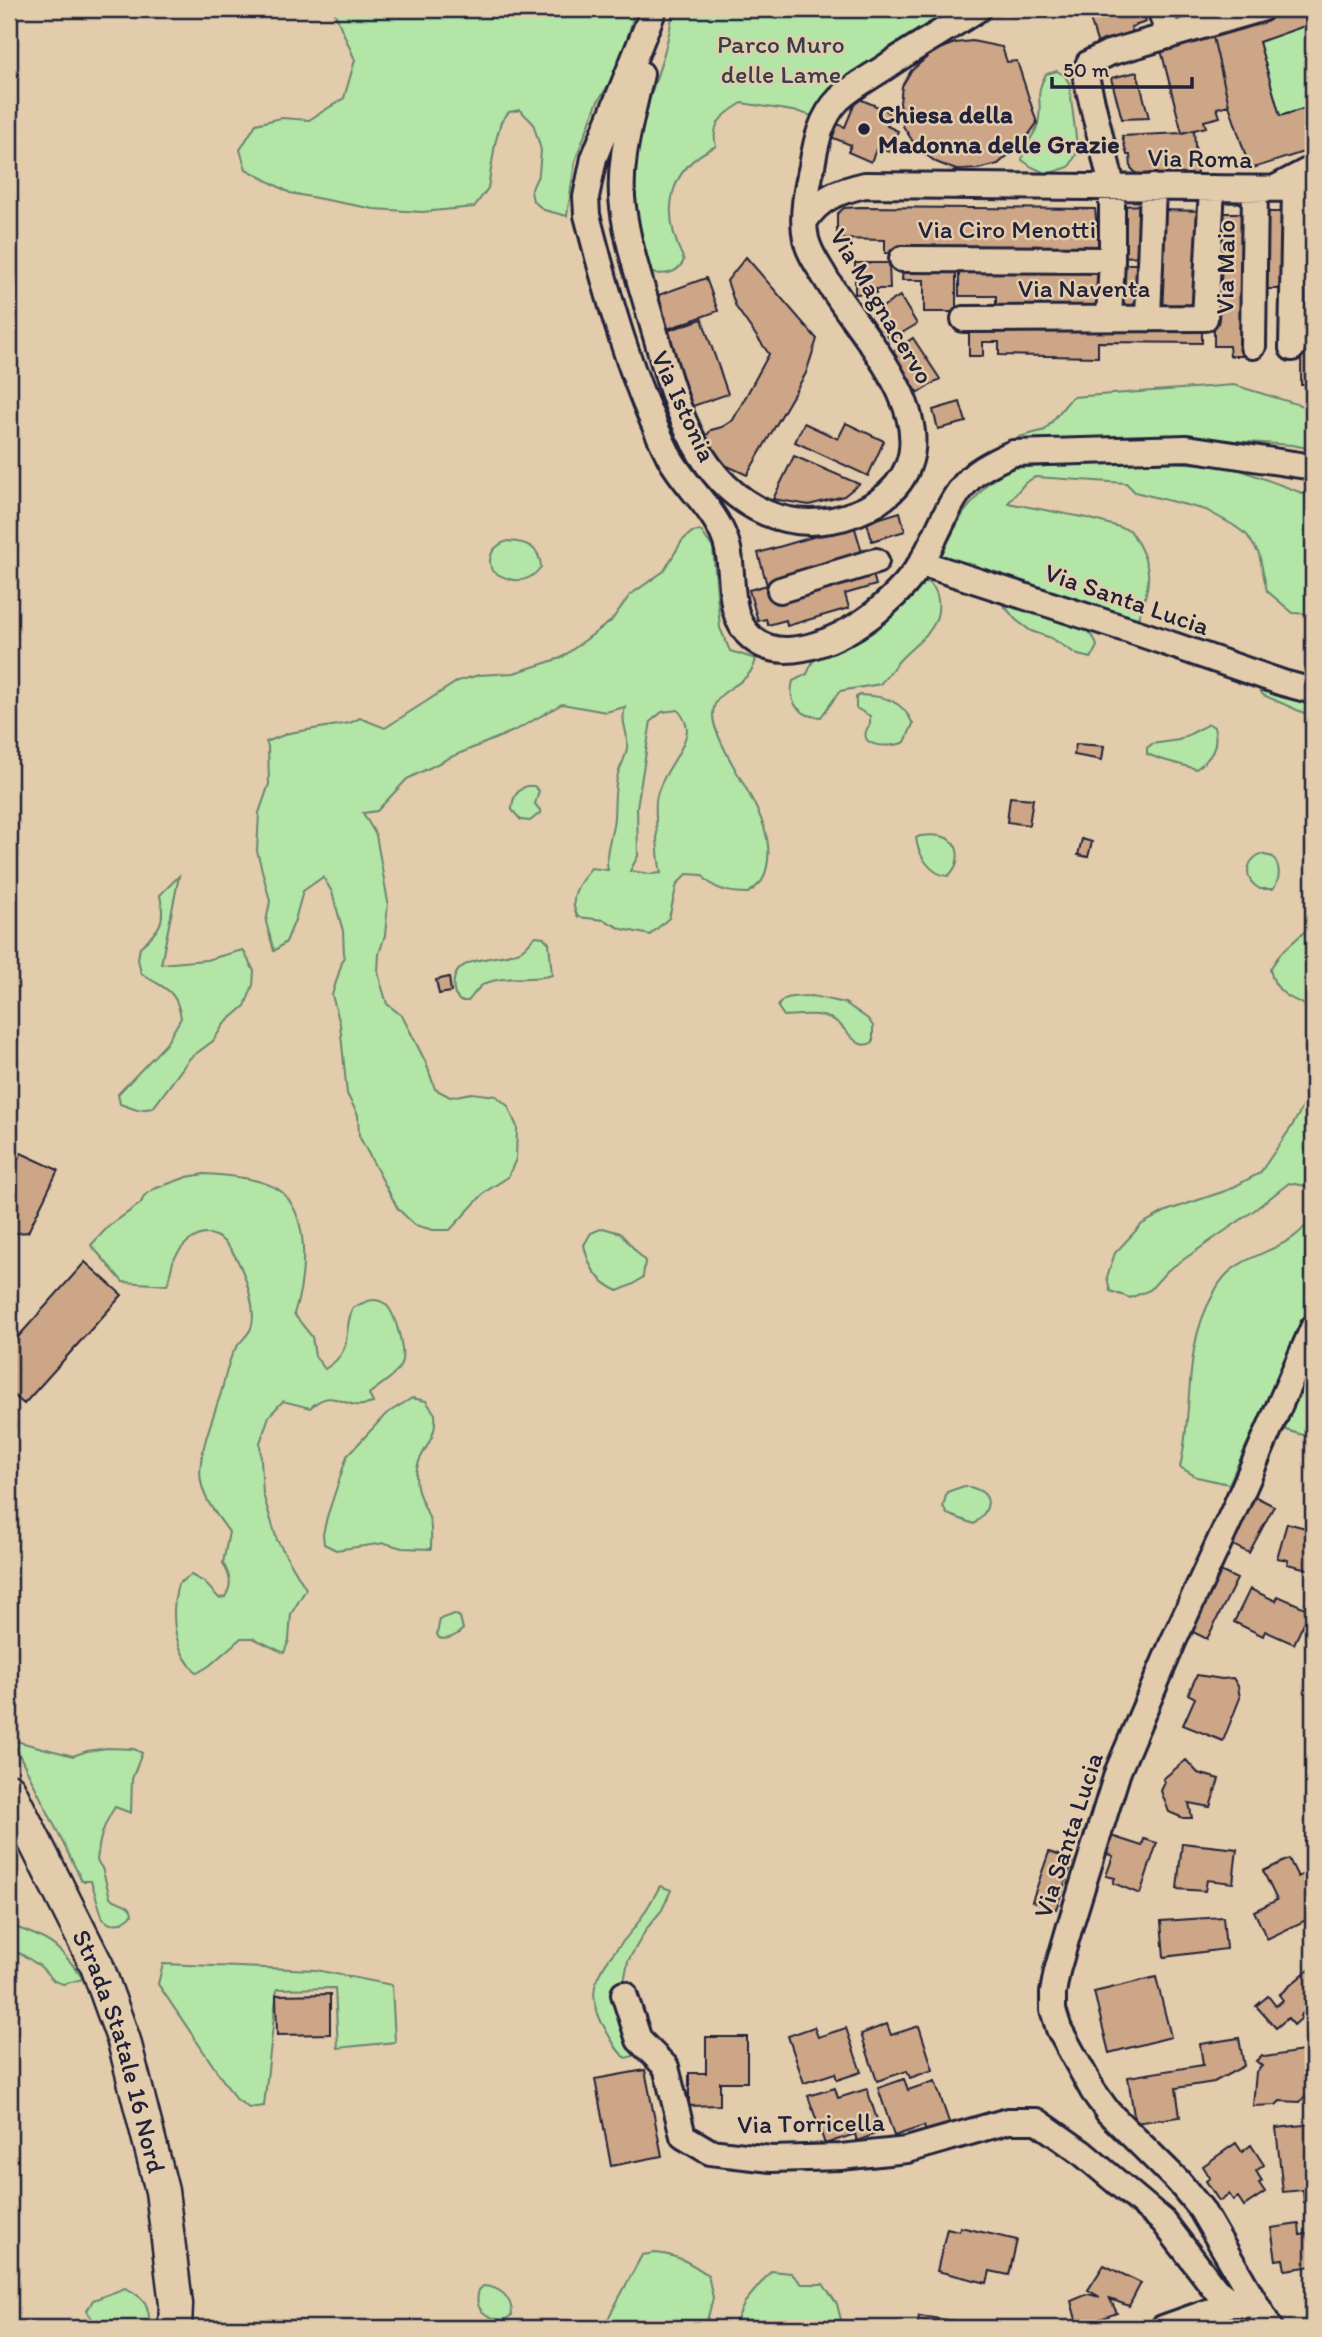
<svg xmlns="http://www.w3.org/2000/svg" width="1322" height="2337" viewBox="0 0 1322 2337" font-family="Itim,sans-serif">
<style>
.green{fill:#b3e5a6;stroke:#6a8470;stroke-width:2;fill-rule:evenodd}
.building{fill:#cca686;stroke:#22223b;stroke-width:2}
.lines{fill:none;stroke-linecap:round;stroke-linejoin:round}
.minor-casing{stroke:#22223b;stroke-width:30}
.major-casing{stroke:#22223b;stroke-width:37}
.minor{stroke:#e2ccab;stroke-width:24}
.major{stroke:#e2ccab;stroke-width:32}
.poi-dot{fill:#22223b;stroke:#e2ccab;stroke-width:2.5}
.labels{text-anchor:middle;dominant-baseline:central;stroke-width:5;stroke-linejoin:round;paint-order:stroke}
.park-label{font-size:26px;fill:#383f4b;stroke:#e2ccab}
.poi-label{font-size:26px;font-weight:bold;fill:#22223b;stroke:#e2ccab;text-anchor:start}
.street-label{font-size:26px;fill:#22223b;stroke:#e2ccab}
</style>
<rect width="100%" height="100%" fill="#e2ccab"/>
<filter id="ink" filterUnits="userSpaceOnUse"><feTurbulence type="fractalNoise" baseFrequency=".0143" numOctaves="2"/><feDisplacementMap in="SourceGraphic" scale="14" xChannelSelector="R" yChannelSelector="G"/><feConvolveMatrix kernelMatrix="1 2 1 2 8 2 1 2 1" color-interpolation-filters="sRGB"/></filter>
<g filter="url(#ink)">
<path class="green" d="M333,9H635L621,65L597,103L575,161L567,216L544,210L533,201L531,191L539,173L541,150L533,123L520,110L509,112L501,122L495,144L488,188L474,207L422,212L374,209L290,193L246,169L240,150L256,124L281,118L309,120L344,98L355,60Z
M673,9H964L816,117L799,112L742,103C724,114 710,123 716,146C666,169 661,214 684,260C678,274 665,275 650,273L644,262C641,241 627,188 630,171C638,116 667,65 673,9Z
M1313,23V106L1280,116L1259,42Z
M1057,71L1065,76L1069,83L1077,145L1076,155L1069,167L1047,174L1032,167L1022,160C1022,144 1038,135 1039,118C1042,97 1034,97 1046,74Z
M1234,385L1313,409V449L1292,445L1232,441L1021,444L1019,437L1045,430L1072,397Z
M1143,461L1227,465L1313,497V614L1293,613L1267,591L1259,554L1247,535L1233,525L1206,510L1135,492L1126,483L1035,477L1025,483L1008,503L1087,518L1130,530C1157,572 1150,583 1135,627L939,558L963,514L987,484L1010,468Z
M701,531L713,548L720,628L730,651L756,659C749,690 713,685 713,715C713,727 720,739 725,750C743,788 783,834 763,879C760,885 753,889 748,893C730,893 713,890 702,875L687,874L677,884L669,918L650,935L622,929L604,920L578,917C567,898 579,883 591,868L608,870C604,850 613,836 614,817C615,802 614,788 618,774C621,765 626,757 627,748C629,729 620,726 625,707L606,712L562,704L516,730L451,757L407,779L377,811L363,813L376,835L388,902L385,935L379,954L378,972L381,984L387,1004L402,1016L412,1035L426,1063L435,1089L450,1097L472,1093L496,1096L508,1106L517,1127L516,1159L508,1177L485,1192L450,1230H433L415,1225L398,1209L359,1136L358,1115L347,1094L340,1024L332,995L344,956L343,931L332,892L323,877L303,891L295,920L286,942L274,951L266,922L270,901L257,851L259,813L269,784L268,746L266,742L289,733L350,723L360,718L385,728L458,681L479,675L514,673L561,658L611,621L630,595L664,571L682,541L692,532ZM678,710C682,715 687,723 687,730C685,752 659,776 656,801C655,812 658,862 661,873L651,874L630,871L638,856L637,807L651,721L662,712Z
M508,541C527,542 540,547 541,567C527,586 510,582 492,571C486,556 494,545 508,541Z
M927,581C934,586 937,592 938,600C942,631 915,642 898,662C892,669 887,677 880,684L840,691L821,717C800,717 787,703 793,681L807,674L813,661L853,640Z
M995,595L1080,624L1094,638L1097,646L1091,658L1078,655L1051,638L1031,631L1016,620Z
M1262,686L1313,702V717L1263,695L1259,689Z
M860,695C885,696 902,700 913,724L905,742C892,748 852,749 870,724V716L856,708V697Z
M1209,724L1214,727C1219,746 1212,758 1196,769L1160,759L1147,754V748L1152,744L1179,740Z
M527,786H534L539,791L535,804L540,810V813L530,821L521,820L512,810C512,799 517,790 527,786Z
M920,836C928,835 937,834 944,837C962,843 961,865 948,876C931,875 918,855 916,838Z
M1260,854L1273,857C1281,868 1281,878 1273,889H1260C1244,880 1244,863 1260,854Z
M179,876L161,964L206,960L243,950L254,971L253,985L245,1006L224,1024L213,1041L190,1058L153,1108L137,1110L120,1104L118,1094L166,1044L181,1018C176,987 164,990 141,973L138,959L140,947C160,929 166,923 160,895Z
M1313,924V1008C1292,1000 1274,993 1270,969L1281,953Z
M536,936L543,937L549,943L552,975C530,982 505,974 484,984C478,987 473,996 468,1001H460L455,995C444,952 497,962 520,951C525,949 531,940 536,936Z
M812,996L845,1003L868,1019L873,1026V1042C856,1053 847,1027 834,1020C819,1012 800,1015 784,1016L778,1007C782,994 800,997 812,996Z
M1313,1089V1189L1312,1187L1289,1183L1252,1212L1167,1271L1150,1290L1130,1298L1110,1291L1107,1277L1115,1253L1142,1224L1166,1211L1228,1190L1260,1173L1292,1126Z
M204,1174C224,1175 267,1178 283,1193C311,1221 305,1280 294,1314L312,1337L315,1356L325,1369C356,1349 341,1334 353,1308C363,1303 373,1296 384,1303C395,1310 406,1352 401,1364C396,1377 379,1385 369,1394L373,1403C342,1413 336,1384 310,1408L283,1401L269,1416L260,1443L263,1494L277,1540L306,1589L291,1614L289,1640L284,1653L253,1638H241L209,1666L197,1673C173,1650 170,1615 178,1584L191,1575L204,1582L219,1598L225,1597C233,1584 230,1576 223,1563L229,1532C218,1516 204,1501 201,1481C196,1459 214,1415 221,1393C224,1381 227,1368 231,1357C241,1333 257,1339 252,1305C248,1279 227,1216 192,1239C185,1243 178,1252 174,1259C171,1267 170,1277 167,1285L123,1282L91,1245L109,1226L141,1203L144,1196L154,1189L187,1177Z
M1313,1212V1299L1229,1484L1197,1477L1180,1467C1194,1410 1182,1349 1213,1295C1216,1288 1223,1278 1228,1273C1253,1250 1301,1248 1313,1212Z
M603,1228L620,1233L645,1261L643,1277L634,1284L618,1291C597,1281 589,1268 584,1245L591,1233Z
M1313,1360V1438L1283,1429Z
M412,1398L426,1401L435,1414C438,1442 417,1452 416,1475C416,1497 425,1503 430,1521C432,1530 431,1540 431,1549L402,1548L385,1543L336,1550L324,1544L323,1534L327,1517L347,1456L386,1414Z
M964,1486C991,1490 996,1505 974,1524L947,1514L943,1506L947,1492Z
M454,1614L460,1617L463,1629C458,1635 447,1641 439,1638L437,1634L440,1619Z
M12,1740L73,1756L87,1751L107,1748L134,1749L142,1753L132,1779L131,1813L115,1807C103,1825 99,1840 97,1861L102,1868L110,1897C118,1904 132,1903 132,1915L121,1923L110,1924L103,1919L91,1881H82L79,1875Z
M660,1886L671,1890L662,1910L647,1928L628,1961L623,1987L640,2054L626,2058C617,2052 613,2042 607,2032C577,1984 605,1965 634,1928C644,1915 652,1900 660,1886Z
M9,1925C48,1938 60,1945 83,1979L63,1984L54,1981L40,1966L21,1954L9,1950Z
M163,1964L316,1970L392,1985L395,2042L338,2048L335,1988L277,1989L264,2106L249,2108L235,2098L158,1984Z
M656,2253C677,2255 691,2263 708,2275L713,2298L705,2328H603L642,2255Z
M771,2271L791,2273L802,2284H823L837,2304L842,2324L867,2320L873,2328H733L745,2302Z
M483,2286C500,2287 512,2297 512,2315L504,2320C485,2318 473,2309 479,2290Z
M125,2288C146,2298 149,2304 150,2328H98L87,2311L93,2300Z"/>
<path class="building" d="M1087,9H1142L1146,22L1131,27L1133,34L1098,45Z
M1173,9H1240L1178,27Z
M1286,9H1313V23L1259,42L1280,116L1313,106V149L1250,169L1229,105L1212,33Z
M1212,33L1229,105L1217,108L1220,117L1204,121L1206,127L1182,133L1160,46Z
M972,41L1002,47L1007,62L1017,61L1037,123L1024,141L998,164L978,169L956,170L936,162L917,148L903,126L900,103L902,86L911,71L934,51L955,43Z
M1137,72L1149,118L1122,119L1111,78Z
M857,98L886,110L891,117L887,126L898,131L889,152L877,147L871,162L848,152L851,145L831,137L837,124L845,127Z
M1194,130L1197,176L1137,174L1131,168L1130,155H1127L1122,136L1182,133Z
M1146,205L1148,256L1120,257L1117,206Z
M860,207L1095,209L1100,254L885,253V240L837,239V214L844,208Z
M1159,210L1205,211L1202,311L1155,310Z
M1261,212H1288V289H1260Z
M1302,212H1313V385H1301Z
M1214,213H1248V356H1230L1229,346H1214Z
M746,257L817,339L806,373L747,475L712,459L701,443L711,430L722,427L733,420L769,354L736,307L727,281Z
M855,263H889L890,289H876V293L855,294Z
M1117,264H1144L1143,308L1117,307Z
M903,265L956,266V312H924V280H902Z
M1100,265V310L996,311V296H959V266Z
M706,278L718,311L662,331L650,298Z
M900,296L917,324L890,340L882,327L885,325L876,311Z
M702,319L728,394L690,407L664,332Z
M969,326L1202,329V343L1098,342V357L999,355V342H983V356H969Z
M913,338L940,379L918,393L892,352Z
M960,402L966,422L938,429L933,410Z
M804,423L838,439L846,423L884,441L868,476L795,442Z
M794,456L859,484L844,496L809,505L773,499Z
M900,512L905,531L872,541L867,522Z
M854,525L864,559L872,571L876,585L845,594L849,608L787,626L786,620L768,625L766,619L758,621L749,590L767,585L758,553Z
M1076,744L1104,746L1102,760L1074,755Z
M1010,797L1033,799L1029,825L1007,822Z
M1082,839L1092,842L1088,857L1078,855Z
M449,977L451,992L439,994L436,980Z
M21,1153L58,1170L28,1232L9,1234V1179Z
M85,1262L122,1295L24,1404L9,1391V1347Z
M1254,1496L1274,1506L1249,1553L1229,1543Z
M1287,1523L1313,1530L1312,1570L1287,1564L1288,1560L1277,1558Z
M1216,1569L1237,1579L1207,1639L1187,1629Z
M1250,1589L1276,1601L1278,1596L1310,1610L1294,1644L1265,1631L1263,1636L1234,1622Z
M1197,1675L1222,1679L1233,1678L1238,1686L1240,1698L1223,1741L1183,1725L1195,1698L1188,1694Z
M1186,1760L1198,1773L1219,1779L1210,1807L1189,1803L1192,1818H1183L1169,1812L1161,1791L1165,1782L1163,1779Z
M1111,1836L1142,1846L1144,1839L1157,1843L1140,1894L1113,1883L1115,1878L1106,1876L1113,1856L1105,1853Z
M1182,1843L1237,1849L1233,1883L1207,1880L1205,1891L1177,1889Z
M1049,1852L1073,1860L1056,1909L1032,1901Z
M1289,1859L1298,1877L1313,1869V1931L1308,1919L1267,1939L1254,1911L1277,1900L1263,1871Z
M1223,1917L1226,1949L1164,1957L1161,1921Z
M1308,1970L1313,1976L1311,1988L1313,1992L1305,2000L1310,2006L1300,2016L1302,2018L1294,2025L1288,2018L1276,2028L1256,2006L1268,1996L1276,2006L1283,2000L1279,1995Z
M1156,1977L1171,2037L1109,2053L1094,1992Z
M330,1994V2034L277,2035L276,1995Z
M887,2024L891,2035L919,2026L933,2070L910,2078L907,2071L877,2081L861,2034Z
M814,2027L818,2037L846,2028L861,2072L837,2080L835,2073L804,2083L788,2036Z
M706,2037H747V2082H720V2105L689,2106V2073H706Z
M1239,2038L1244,2066L1214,2082L1176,2088L1180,2117L1135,2123L1128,2077L1203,2065L1200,2044Z
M1309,2050L1313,2053V2062L1304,2071L1313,2081V2097L1309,2101L1305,2096L1300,2102L1280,2101L1276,2105L1253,2106L1256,2072L1262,2066L1256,2061L1262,2055L1265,2057Z
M645,2070L662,2156L611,2166L595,2079Z
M904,2079L908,2090L935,2081L950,2125L926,2132L924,2126L894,2136L878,2088Z
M835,2088L838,2098L867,2089L881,2132L857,2141L855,2134L825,2144L808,2096Z
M1313,2124V2201L1304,2202L1303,2190L1283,2192L1276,2128Z
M1236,2143L1242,2152L1251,2145L1264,2165L1256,2171L1262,2181L1259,2183L1265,2192L1244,2206L1238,2197L1233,2200L1229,2194L1219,2201L1206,2181L1210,2178L1203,2166Z
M1299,2224L1300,2235L1313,2233V2266L1285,2270L1283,2259L1276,2260L1271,2228Z
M960,2227L1017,2240L1009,2275L990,2271L987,2283L937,2271L947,2228L959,2231Z
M1104,2265L1141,2283L1129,2306L1110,2299L1117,2313L1078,2327L1071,2301L1088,2294L1100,2297L1088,2290Z
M919,2316L986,2325V2328H917Z"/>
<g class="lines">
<g class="minor-casing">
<path id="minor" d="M654,9L594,158L586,197L587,215C608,297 631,380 669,456C684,485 714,508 725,539C737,569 723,615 753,639C789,668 855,632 883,606C897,594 911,579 921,563C939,534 949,495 976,473C988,464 1000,459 1013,453L1187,448L1313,467
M1160,9L1169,36
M641,74C632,117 617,163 623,207C628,247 642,287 653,326C674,396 692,481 766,513C787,522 809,524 832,520C863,514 896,497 908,466C932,404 855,328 825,277C818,265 809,253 806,239C801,216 807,188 812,166C816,142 821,117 839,99C854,85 873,76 890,64C918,45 949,28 978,9
M1277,187L1313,168
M805,221C819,198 839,191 865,185L1313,189
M902,259L1112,260
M1109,317L1112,260V186L1085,73L1089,63L1109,53L1261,9
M1148,317L1153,187
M964,319L1205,318L1212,188
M1253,346L1255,189
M1292,348L1295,189
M921,563L1141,634L1283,683L1313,691
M780,590L876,561
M624,1994L639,2040L666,2067L683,2136L710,2152L771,2159L841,2157L907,2150L1008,2121H1037L1081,2152L1163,2221L1216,2290L1233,2303
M1163,2328L1233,2303L1245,2305
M1270,2328L1201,2209L1178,2181L1108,2112L1093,2091L1059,2029L1053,2010V1993L1057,1971L1070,1926L1118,1771L1173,1642L1235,1508L1313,1328"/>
</g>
<g class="major-casing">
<g id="major">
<path id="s1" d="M9,1790L97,1966L124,2041L162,2191L176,2304L175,2328"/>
</g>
</g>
<use href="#minor" class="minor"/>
<use href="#major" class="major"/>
</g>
</g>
<circle class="poi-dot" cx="864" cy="129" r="7"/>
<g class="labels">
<g class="park-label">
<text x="781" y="44">Parco Muro<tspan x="781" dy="30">delle Lame</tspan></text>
</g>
<g class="poi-label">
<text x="878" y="114">Chiesa della<tspan x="878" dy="30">Madonna delle Grazie</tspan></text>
</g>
<g class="street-label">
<text transform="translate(1200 158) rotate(1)">Via Roma</text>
<text x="1007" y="229">Via Ciro Menotti</text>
<text transform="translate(1225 267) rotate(-89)">Via Maio</text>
<text x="1084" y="288">Via Naventa</text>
<text transform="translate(882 306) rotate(59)">Via Magnacervo</text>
<text transform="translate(684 406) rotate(65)">Via Istonia</text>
<text transform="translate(1127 599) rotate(19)">Via Santa Lucia</text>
<text transform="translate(1068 1835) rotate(-72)">Via Santa Lucia</text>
<text stroke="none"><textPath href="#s1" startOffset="285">Strada Statale 16 Nord</textPath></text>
<text transform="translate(811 2123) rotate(-1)">Via Torricella</text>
</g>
</g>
<rect width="1322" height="2337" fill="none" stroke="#e2ccab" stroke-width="35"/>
<rect x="18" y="18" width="1287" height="2302" fill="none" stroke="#22223b" stroke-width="2.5" filter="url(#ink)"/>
<path d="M1052 77v10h140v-10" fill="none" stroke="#22223b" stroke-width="3.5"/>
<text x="1063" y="77" font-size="21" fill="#22223b" stroke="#e2ccab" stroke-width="5" paint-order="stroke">50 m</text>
</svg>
